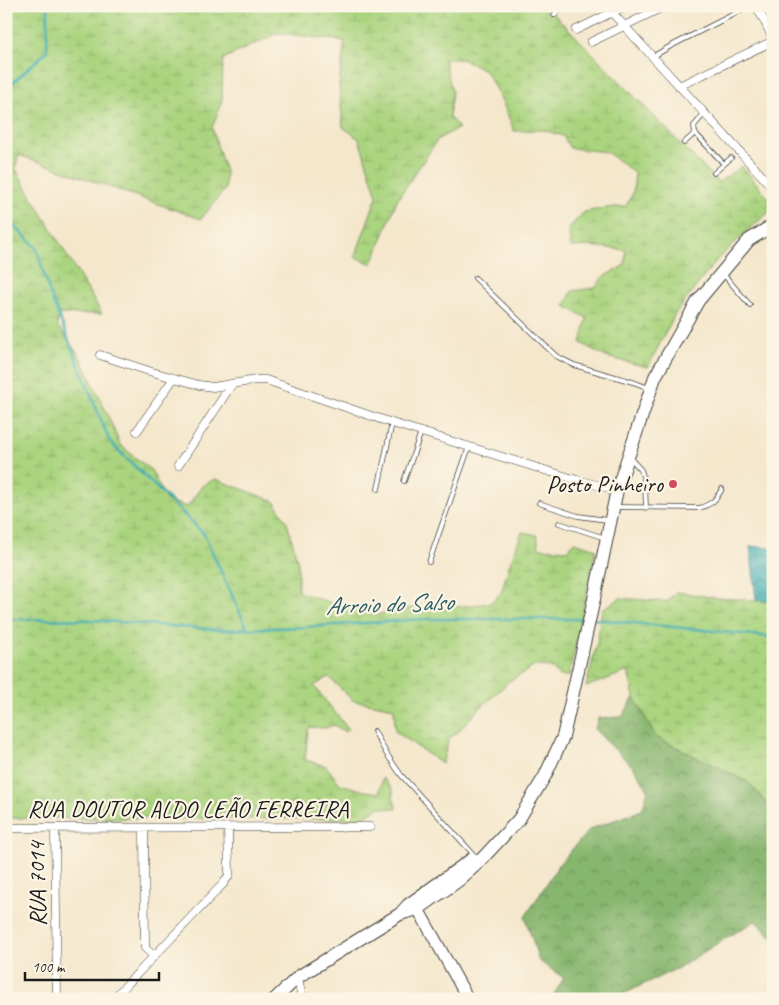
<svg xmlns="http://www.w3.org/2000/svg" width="779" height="1005" viewBox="0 0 779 1005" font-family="Caveat,sans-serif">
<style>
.forest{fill:url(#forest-crowns);stroke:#526945}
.wetland{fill:url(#wetland-marsh);stroke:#63784e}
.water{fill:url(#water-waves);stroke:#2c6468}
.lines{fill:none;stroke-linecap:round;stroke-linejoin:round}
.stream{stroke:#3cadb4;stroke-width:2.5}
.lane-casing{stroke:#3c3a36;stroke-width:5.5}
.street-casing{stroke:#3c3a36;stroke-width:9}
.secondary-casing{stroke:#3c3a36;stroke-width:13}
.primary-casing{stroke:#3c3a36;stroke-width:14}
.lane{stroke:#fff;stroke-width:4}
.street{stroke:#fff;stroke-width:8}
.secondary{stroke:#fff;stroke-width:11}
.primary{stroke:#fff;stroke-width:12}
.poi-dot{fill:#d1495b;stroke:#fcf5e5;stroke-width:2}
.labels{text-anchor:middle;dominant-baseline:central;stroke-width:4.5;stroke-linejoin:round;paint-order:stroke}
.poi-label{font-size:24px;fill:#1c1c1c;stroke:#fcf5e5;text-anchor:end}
.street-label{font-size:24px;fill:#1c1c1c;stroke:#fcf5e5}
.water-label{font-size:25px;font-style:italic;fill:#2a5d60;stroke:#fcf5e5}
</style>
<defs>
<pattern id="forest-crowns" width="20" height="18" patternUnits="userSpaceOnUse" patternTransform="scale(1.25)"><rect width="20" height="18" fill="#87b66e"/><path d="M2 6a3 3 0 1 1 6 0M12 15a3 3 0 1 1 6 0" fill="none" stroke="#6e935a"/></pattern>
<pattern id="wetland-marsh" width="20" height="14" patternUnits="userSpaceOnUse" patternTransform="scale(1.25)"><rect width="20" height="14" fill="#aad47f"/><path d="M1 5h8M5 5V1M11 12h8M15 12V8" fill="none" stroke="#92b56d"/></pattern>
<pattern id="water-waves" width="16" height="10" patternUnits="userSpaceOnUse" patternTransform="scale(1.25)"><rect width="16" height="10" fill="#3cadb4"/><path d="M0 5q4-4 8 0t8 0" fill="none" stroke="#328c92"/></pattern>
</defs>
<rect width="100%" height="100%" fill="#fcf5e5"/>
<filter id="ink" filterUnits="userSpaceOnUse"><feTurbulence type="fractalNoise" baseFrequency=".02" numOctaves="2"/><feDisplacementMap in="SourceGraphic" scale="10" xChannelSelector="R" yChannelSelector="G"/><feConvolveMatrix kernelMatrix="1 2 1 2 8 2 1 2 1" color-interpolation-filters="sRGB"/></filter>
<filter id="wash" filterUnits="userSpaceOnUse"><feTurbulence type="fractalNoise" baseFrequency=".0096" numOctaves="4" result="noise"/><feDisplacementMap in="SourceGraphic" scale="20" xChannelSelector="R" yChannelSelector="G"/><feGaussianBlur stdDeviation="1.12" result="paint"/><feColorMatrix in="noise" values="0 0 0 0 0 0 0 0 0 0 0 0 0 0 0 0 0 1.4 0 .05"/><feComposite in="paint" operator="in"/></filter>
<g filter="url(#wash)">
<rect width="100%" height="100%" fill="#f4e7cc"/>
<path class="forest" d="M634,697L656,737L748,782L773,810V938L755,921L731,935L678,968L613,999H551L564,978L539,961L525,917L560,863L590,829L642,810L648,790L634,768L595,730L598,718L622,717Z"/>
<path class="wetland" d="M6,6H546L718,182H719L742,166L773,204V209L749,229L716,261L675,314L648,367L606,357L581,343L587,318L565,306L572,291L595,288L603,277L625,265L626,250L590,246L571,247L568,229L584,212L606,208L626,206L633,193L635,173L607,152L570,148L563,136L544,130L514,131L503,103L485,70L462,59H444L452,91L449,117L459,128L438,139L397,200L372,264L355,257L377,196L359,139L343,127L339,85L345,41L278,33L223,59L222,101L212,128L226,174L225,189L201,219L19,155L15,168L102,314H60L57,325L81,358L110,420L120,445L151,470L166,500L187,507L202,486L215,479L274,501L287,522L298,563V592L344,607L376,615L395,610L415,608L438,609L490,603L501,593L510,563L522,532L537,535L539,548L568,550L574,542L596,549L569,676H559L551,667L535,666L509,681L495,695L478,710L457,733L449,738L442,764L395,731L394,708L352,700L329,677L314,686L348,729L345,732L334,725L326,728L310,727L308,730L305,760L326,766L340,784L365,791L379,793L383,778L393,790V797L397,809L379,807L360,819L6,818Z
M676,592L718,598L756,600L773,602V810L748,782L656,737L634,697L628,671L586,687L597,643L602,609L621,598L667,602Z"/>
<path class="water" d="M750,546L773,548V602L756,600Z"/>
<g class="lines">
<path class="stream" d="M6,89L47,51L48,6
M6,218L36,247L50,294L110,442L204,534L247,628
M6,619L91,620L221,630L305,627L426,619H585
M593,619L773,637"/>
</g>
</g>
<g filter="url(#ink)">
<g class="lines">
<g class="lane-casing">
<path id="lane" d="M554,15L563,6
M652,57L671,46L740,11
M704,114L694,126L695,133L724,164
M684,143L695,133
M714,173L731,158
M724,275L750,305
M475,278L556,356L574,365L633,382L649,388
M631,459L641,470L645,483L646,508
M404,481L421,432
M378,489L392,423
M539,503L578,516L607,520
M616,507L700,508C713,503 715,501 722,489
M559,523L605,538
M429,562L469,447
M374,731L386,753L401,775L475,856"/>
</g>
<g class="street-casing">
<path id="street" d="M606,6L773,188
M756,6L764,20L773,39
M576,30L625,6
M591,42L665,6
M679,86L773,41
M100,355L149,371L199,385L213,387L256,380H266L392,423L577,480L617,490
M137,431L174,378
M178,466L232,384
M6,828L370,827
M55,828L57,999
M144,828L145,948L154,956
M298,977L302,999
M113,999L224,883L229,875L228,828"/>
</g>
<g class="secondary-casing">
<path id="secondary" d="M421,902L418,909L468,999"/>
</g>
<g class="primary-casing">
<path id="primary" d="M401,913L408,905L472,859
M275,999L298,977L400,914L418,909L459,880L479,862L519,819L545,776L563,737L594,599L617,490L655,377L698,301L749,240L773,225"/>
</g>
<use href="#lane" class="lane"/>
<use href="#street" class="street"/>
<use href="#secondary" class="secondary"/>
<use href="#primary" class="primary"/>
</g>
</g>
<circle class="poi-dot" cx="673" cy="484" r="5"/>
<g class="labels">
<g class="poi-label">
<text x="663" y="484">Posto Pinheiro</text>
</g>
<g class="street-label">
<text x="188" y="809">RUA DOUTOR ALDO LEÃO FERREIRA</text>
<text transform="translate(37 884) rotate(-91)">RUA 7014</text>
</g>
<g class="water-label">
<text transform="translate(389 604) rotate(-2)">Arroio do Salso</text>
</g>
</g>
<rect width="779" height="1005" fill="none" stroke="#fcf5e5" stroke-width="25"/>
<path d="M25 972v8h134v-8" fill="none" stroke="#1c1c1c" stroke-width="2.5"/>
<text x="32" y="972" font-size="15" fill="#1c1c1c" stroke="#fcf5e5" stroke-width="4" paint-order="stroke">100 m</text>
</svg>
